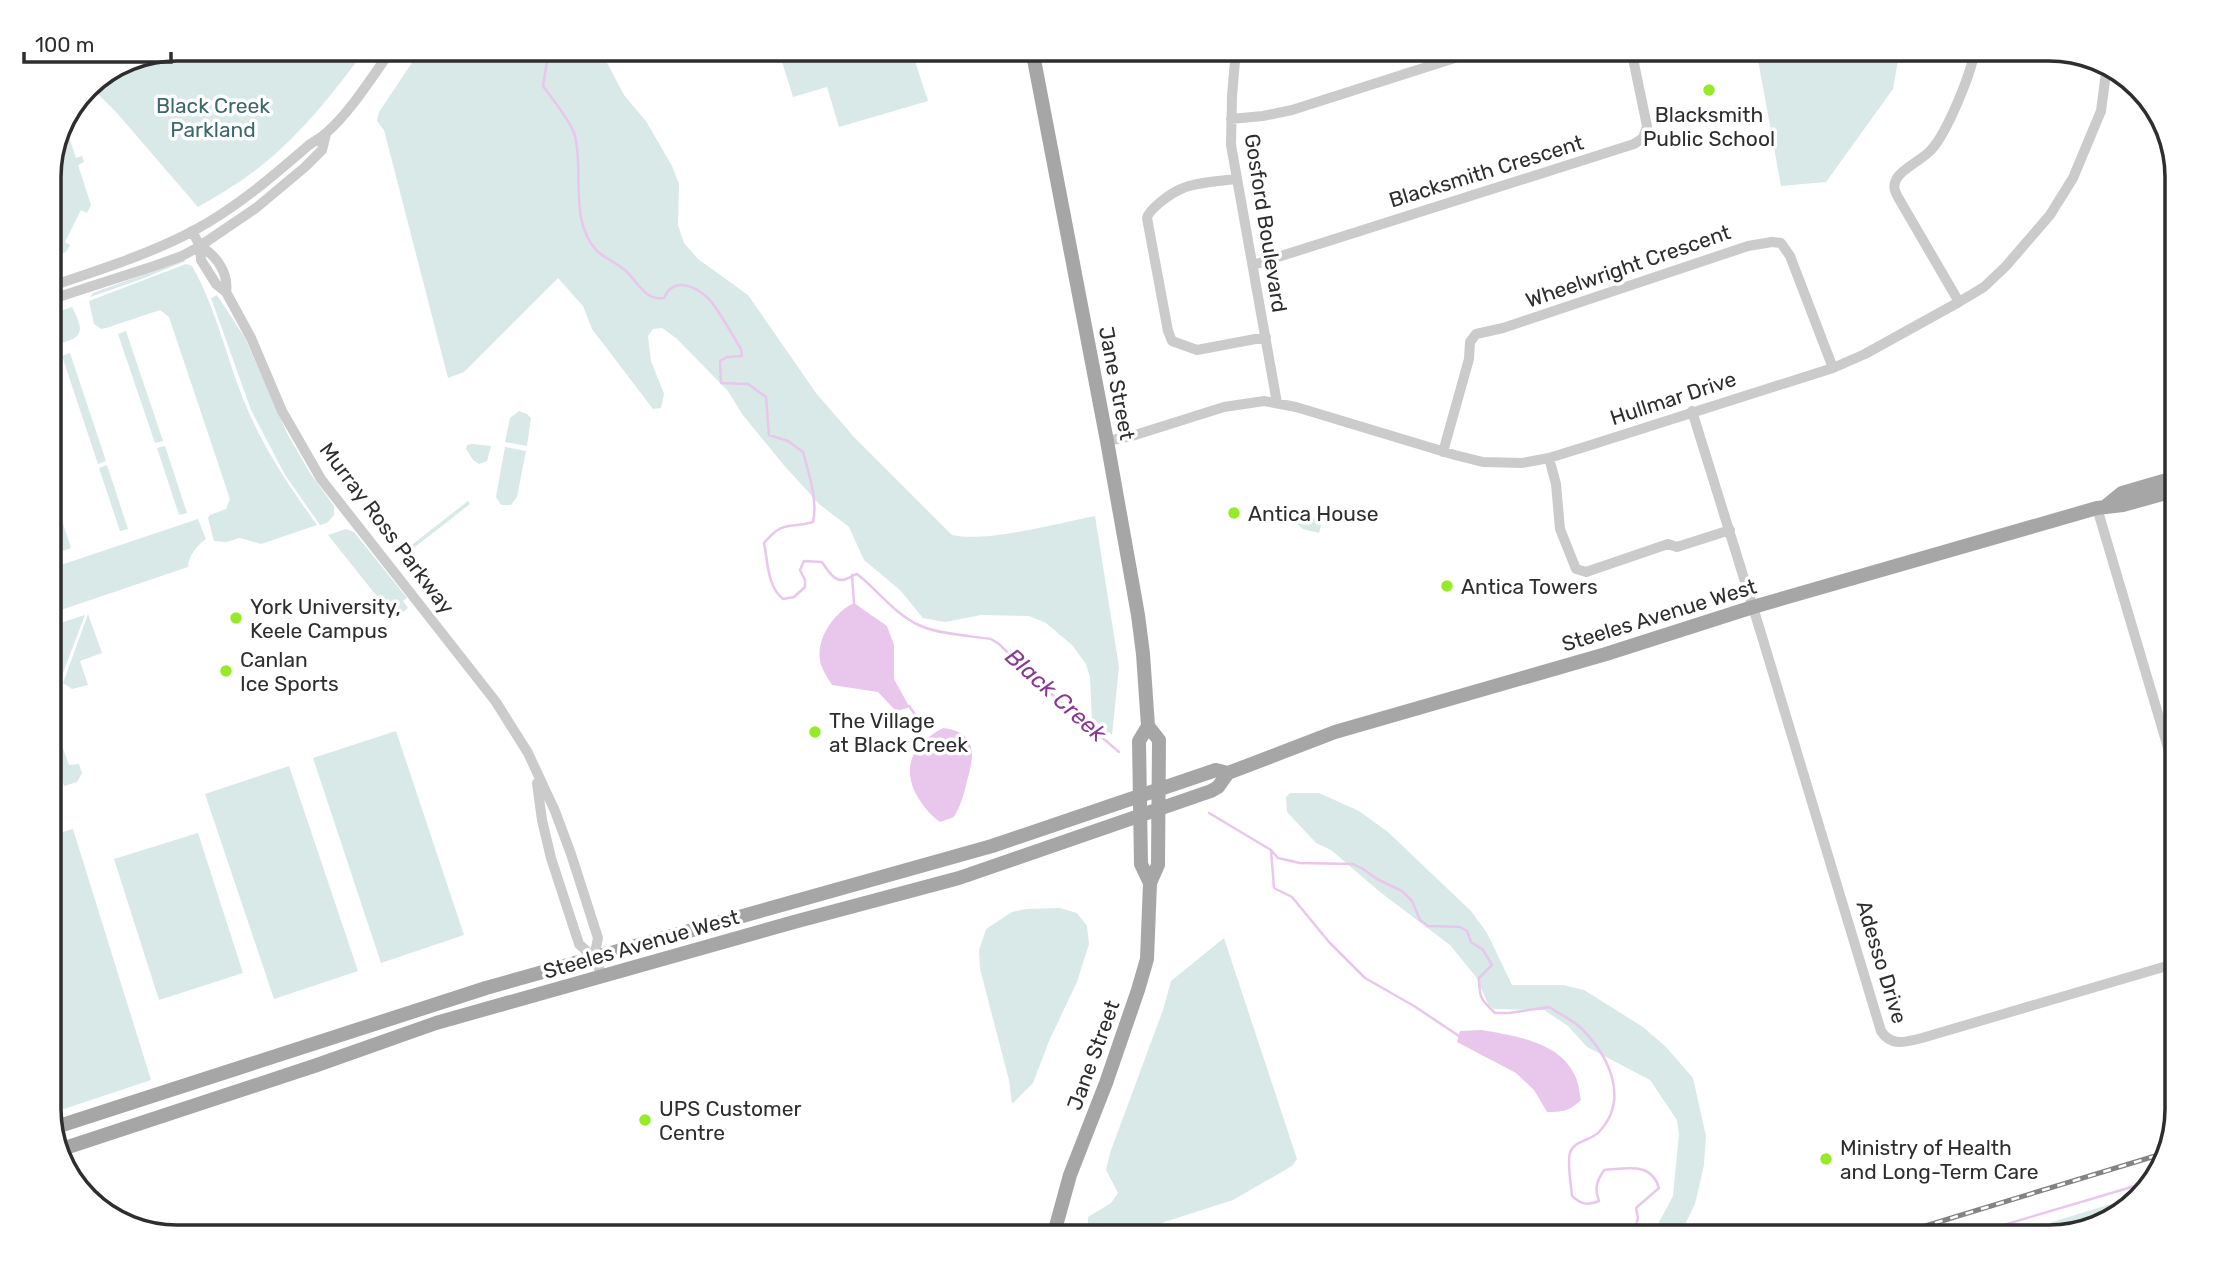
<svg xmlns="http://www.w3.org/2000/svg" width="2226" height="1286" viewBox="0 0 2226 1286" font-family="Rubik,sans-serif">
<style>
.green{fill:#d8e9e8}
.water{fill:#e9c6ec}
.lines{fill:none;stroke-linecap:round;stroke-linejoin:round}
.stream{stroke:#e9c6ec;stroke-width:2.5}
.minor{stroke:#cbcbcb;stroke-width:10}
.major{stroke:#a6a6a6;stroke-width:14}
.rail-casing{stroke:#838383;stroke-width:5}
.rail{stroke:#fff;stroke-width:2.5;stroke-dasharray:8;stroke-linecap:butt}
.poi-dot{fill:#96eb29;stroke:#fff;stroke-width:2.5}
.labels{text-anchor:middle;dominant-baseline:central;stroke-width:7;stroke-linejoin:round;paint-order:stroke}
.park-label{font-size:21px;fill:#3a686b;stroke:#fff}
.poi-label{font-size:21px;fill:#2e2e2e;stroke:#fff;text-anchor:start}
.street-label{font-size:21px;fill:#2e2e2e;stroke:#fff}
.water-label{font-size:23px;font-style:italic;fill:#893992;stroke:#fff}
.rim{fill:none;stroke:#2e2e2e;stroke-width:3.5}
</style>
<rect width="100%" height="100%" fill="#fff"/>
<path class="green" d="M178,49H366C333,93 298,139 253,172C236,185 217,196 198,207L116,112L89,85L129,59Z
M421,49H602L604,57L624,95L646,121L672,166L679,184L678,225L684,243L698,259L748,295L816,393L854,437L952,535C986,543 1058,523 1095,516L1119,667L1112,735L1092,720L1090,677L1086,664L1072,645L1046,623L1029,616L981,615L945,622L923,618L900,590L864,560L849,527L819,504L782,463L742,414L728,391L676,338L662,328L653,329L648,336L651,361L664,394L661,408L653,409L592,329L583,306L558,278L464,372L448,378L384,130L377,121L379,112Z
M778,49H911L928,101L839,127L827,87L793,97Z
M1756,49H1900L1893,89L1826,182L1781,186Z
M67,131L76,158L82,156L84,162L78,165L91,205L87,213L81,210L65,242L70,245L66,252L49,258V170Z
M183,260L186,261L139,280L90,297L93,293Z
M186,264L192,266C216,308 226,356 244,401C262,446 289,486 317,525L261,544L240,538L226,542L214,541L208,518L210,515L226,509L230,499L169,317L160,310L106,328L101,329L94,324L89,301Z
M217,295L245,338L287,433L310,473L334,506V515L327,523L320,525L285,475L251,410L211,298Z
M72,307C89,339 77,338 49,347V315Z
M126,331L163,441L155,443L118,334Z
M70,353L106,461L98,464L62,356Z
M519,411L527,414L531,418L527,446L505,442L510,418Z
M472,444L491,446L487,461L479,464L473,460L466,449L467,445Z
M165,446L187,513L179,515L157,448Z
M505,447L526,451L517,497L511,505H501L496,497Z
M107,465L128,529L120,531L99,468Z
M49,487H51L71,548L63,551L49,510Z
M468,501L470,504L406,554L404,551Z
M1290,509L1322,522L1319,533L1303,529L1288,515Z
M198,519L206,539C197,545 188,557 188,567L49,614V569Z
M346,529L354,532L407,598L403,601L408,608L395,619L328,535Z
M88,614L102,653L80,661L88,685L72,689L63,683Z
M85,615L61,678L49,643V631L57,624Z
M49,674L60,706L49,710Z
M396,731L464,935L381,963L313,758Z
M54,732L55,734H58L69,765L79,764L82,773L77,782L64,786L49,741V734Z
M289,766L358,971L274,999L205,794Z
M1290,793H1319L1359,811L1388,832L1471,911L1487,933L1512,985H1563L1584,990L1643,1027L1666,1047L1693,1078L1706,1136L1704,1165L1695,1204L1679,1237H1657V1226L1673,1196L1679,1134L1677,1120L1650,1080L1587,1047L1568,1026L1544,1010L1494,1009L1489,1006L1476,977L1450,945L1380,892L1331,850L1316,843L1287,812L1286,797Z
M73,829L151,1080L49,1114V836Z
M198,833L243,973L159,1000L114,859Z
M1060,908L1077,913L1087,926L1089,944L1077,982L1049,1041L1033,1083L1012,1104L1009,1080L980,969L979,950L986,929L1012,912L1026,909Z
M1224,938L1297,1159L1292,1166L1233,1200L1118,1237H1088V1217L1111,1203L1118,1193L1106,1170L1110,1153L1163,1010L1171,981Z
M2137,1196L2113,1220L2049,1237H2003Z"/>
<path class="water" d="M854,603L887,626L894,645V679L909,706L908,708L896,711L878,692L832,685C828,679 824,672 821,665C814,641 833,613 854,603Z
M943,728C977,732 975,754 967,781C964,794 961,805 954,817L940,822C928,813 922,805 915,792C901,762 917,742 943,728Z
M1482,1030C1515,1036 1562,1042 1576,1078C1579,1084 1579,1093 1581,1100C1569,1111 1563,1112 1547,1112L1534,1090L1516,1073L1457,1042L1460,1031Z"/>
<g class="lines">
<path class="stream" d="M549,49L543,86C552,99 571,121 575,136C584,173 569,219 596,250C605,259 618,263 627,272C638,283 646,301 664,298C673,277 694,285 708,298C717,307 733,336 741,349L742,356L727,357L720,361L721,383L748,384L766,397L769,435L788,441L803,452C809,474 818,500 813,522C789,529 784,519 764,543C768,562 767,586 783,599L794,597L805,587V580L800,570L804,561L822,562C827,569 835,584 846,579C850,578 853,575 857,574C878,590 895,615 921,626C938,634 971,636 991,639L999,644L1042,686L1119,752
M852,575L854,603
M909,706L922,724
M1209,813L1271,850L1278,858L1300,863L1353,864L1363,869L1377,879L1402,891L1412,901L1420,920L1428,926L1460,927L1467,931L1471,942L1483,950L1492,965L1479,978C1479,997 1481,1000 1495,1013H1509L1549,1007C1560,1014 1572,1020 1581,1028C1609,1056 1630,1099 1599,1132C1591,1141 1574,1140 1570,1153C1567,1162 1571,1185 1572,1196C1581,1204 1587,1206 1599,1201C1594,1188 1597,1181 1604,1170C1626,1169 1651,1161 1659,1188L1636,1208L1638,1218L1635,1229C1626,1228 1617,1229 1611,1237
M1271,850L1274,888L1292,897L1329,942L1365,978L1414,1006L1459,1036
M1963,1237L2152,1181"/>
<path class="minor" d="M1236,49L1232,96L1231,145L1277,403
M1231,119L1263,116L1292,110L1483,49
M1237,179C1221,181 1195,182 1181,189C1171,193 1149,209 1147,218L1168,331L1172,341L1197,350L1266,337
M192,231L200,246L201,260L216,284L226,292L251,338L282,411L321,479L496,702L528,753L555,811L571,854L598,938L594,958
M200,246C216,255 229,273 226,292
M1253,265L1634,144L1643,138L1647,126L1631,49
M49,287C98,270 148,255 193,231C236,208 272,177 309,145C314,141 321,138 326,133C349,114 374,74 392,49
M49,300L154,266L182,256L200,246L256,208L305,167L322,150L326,134
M1959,302L1899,199C1895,192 1892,186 1897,178C1903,168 1922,160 1931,150C1947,133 1972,72 1975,49
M1692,411L1760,630L1881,1031C1891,1047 1906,1042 1922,1038L2177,963
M1107,441L1132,436L1224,407L1264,401L1296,407L1455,455L1483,462L1522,463L1549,458L1594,444L1833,368L1865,354L1959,302L1984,287L2006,266L2050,215L2073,178L2101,111L2107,65
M1443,452L1469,359L1470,342L1476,334L1503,328L1748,246L1772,242L1781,243L1790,256L1833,368
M1549,458L1556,484L1560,529L1576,569L1586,572L1668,544L1677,547L1730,530
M2097,508L2177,778
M537,783L542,820L551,858L579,944L594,958L603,977"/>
<path class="major" d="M1032,49L1107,441L1138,615L1143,654L1148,726L1159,740L1158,865L1150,883L1147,959L1138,990L1106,1083L1070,1175L1053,1237
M2106,506L2122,493L2177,477
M1148,726L1139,741L1141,864L1150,883
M53,1128L486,988L992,846L1216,770L1228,773
M59,1150L317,1065L436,1023L794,922L959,878L1211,791L1218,787L1228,773L1335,732L1606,654L1753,607L2097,508L2123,505L2177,490"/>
<g class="rail-casing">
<path id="rail" d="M1889,1237L2165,1153"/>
</g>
<use href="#rail" class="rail"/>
</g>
<g class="poi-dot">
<circle cx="1709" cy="90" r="7"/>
<circle cx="1234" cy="513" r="7"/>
<circle cx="1447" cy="586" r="7"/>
<circle cx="236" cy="618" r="7"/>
<circle cx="226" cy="671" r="7"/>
<circle cx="815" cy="732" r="7"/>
<circle cx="645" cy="1120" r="7"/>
<circle cx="1826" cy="1159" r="7"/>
</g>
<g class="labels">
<g class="park-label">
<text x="213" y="105">Black Creek<tspan x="213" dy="24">Parkland</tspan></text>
</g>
<g class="poi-label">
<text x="1709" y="114" text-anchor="middle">Blacksmith<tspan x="1709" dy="24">Public School</tspan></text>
<text x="1248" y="513">Antica House</text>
<text x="1461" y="586">Antica Towers</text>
<text x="250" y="606">York University,<tspan x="250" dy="24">Keele Campus</tspan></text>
<text x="240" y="659">Canlan<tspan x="240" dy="24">Ice Sports</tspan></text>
<text x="829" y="720">The Village<tspan x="829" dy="24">at Black Creek</tspan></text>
<text x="659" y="1108">UPS Customer<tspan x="659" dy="24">Centre</tspan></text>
<text x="1840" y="1147">Ministry of Health<tspan x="1840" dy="24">and Long-Term Care</tspan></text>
</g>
<g class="street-label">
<text transform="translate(1486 171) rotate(-17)">Blacksmith Crescent</text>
<text transform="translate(1266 223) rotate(81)">Gosford Boulevard</text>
<text transform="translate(1628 266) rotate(-19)">Wheelwright Crescent</text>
<text transform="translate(1117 383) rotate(79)">Jane Street</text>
<text transform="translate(1673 398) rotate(-18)">Hullmar Drive</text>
<text transform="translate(387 528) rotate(53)">Murray Ross Parkway</text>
<text transform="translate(1659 615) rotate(-17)">Steeles Avenue West</text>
<text transform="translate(641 944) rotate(-16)">Steeles Avenue West</text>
<text transform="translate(1882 962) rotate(73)">Adesso Drive</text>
<text transform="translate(1093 1055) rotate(-70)">Jane Street</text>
</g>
<g class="water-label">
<text transform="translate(1056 695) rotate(42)">Black Creek</text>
</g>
</g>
<path d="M0 0H2226V1286H0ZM177 61H2049A116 116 0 0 1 2165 177V1109A116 116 0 0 1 2049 1225H177A116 116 0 0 1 61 1109V177A116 116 0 0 1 177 61Z" fill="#fff" fill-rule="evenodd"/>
<path class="rim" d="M177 61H2049A116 116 0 0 1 2165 177V1109A116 116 0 0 1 2049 1225H177A116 116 0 0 1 61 1109V177A116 116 0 0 1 177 61Z"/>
<path d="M24 52v10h147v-10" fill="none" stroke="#2e2e2e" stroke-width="3.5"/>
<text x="35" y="52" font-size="21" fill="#2e2e2e" stroke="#ffffff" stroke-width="5" paint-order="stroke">100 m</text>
</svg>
